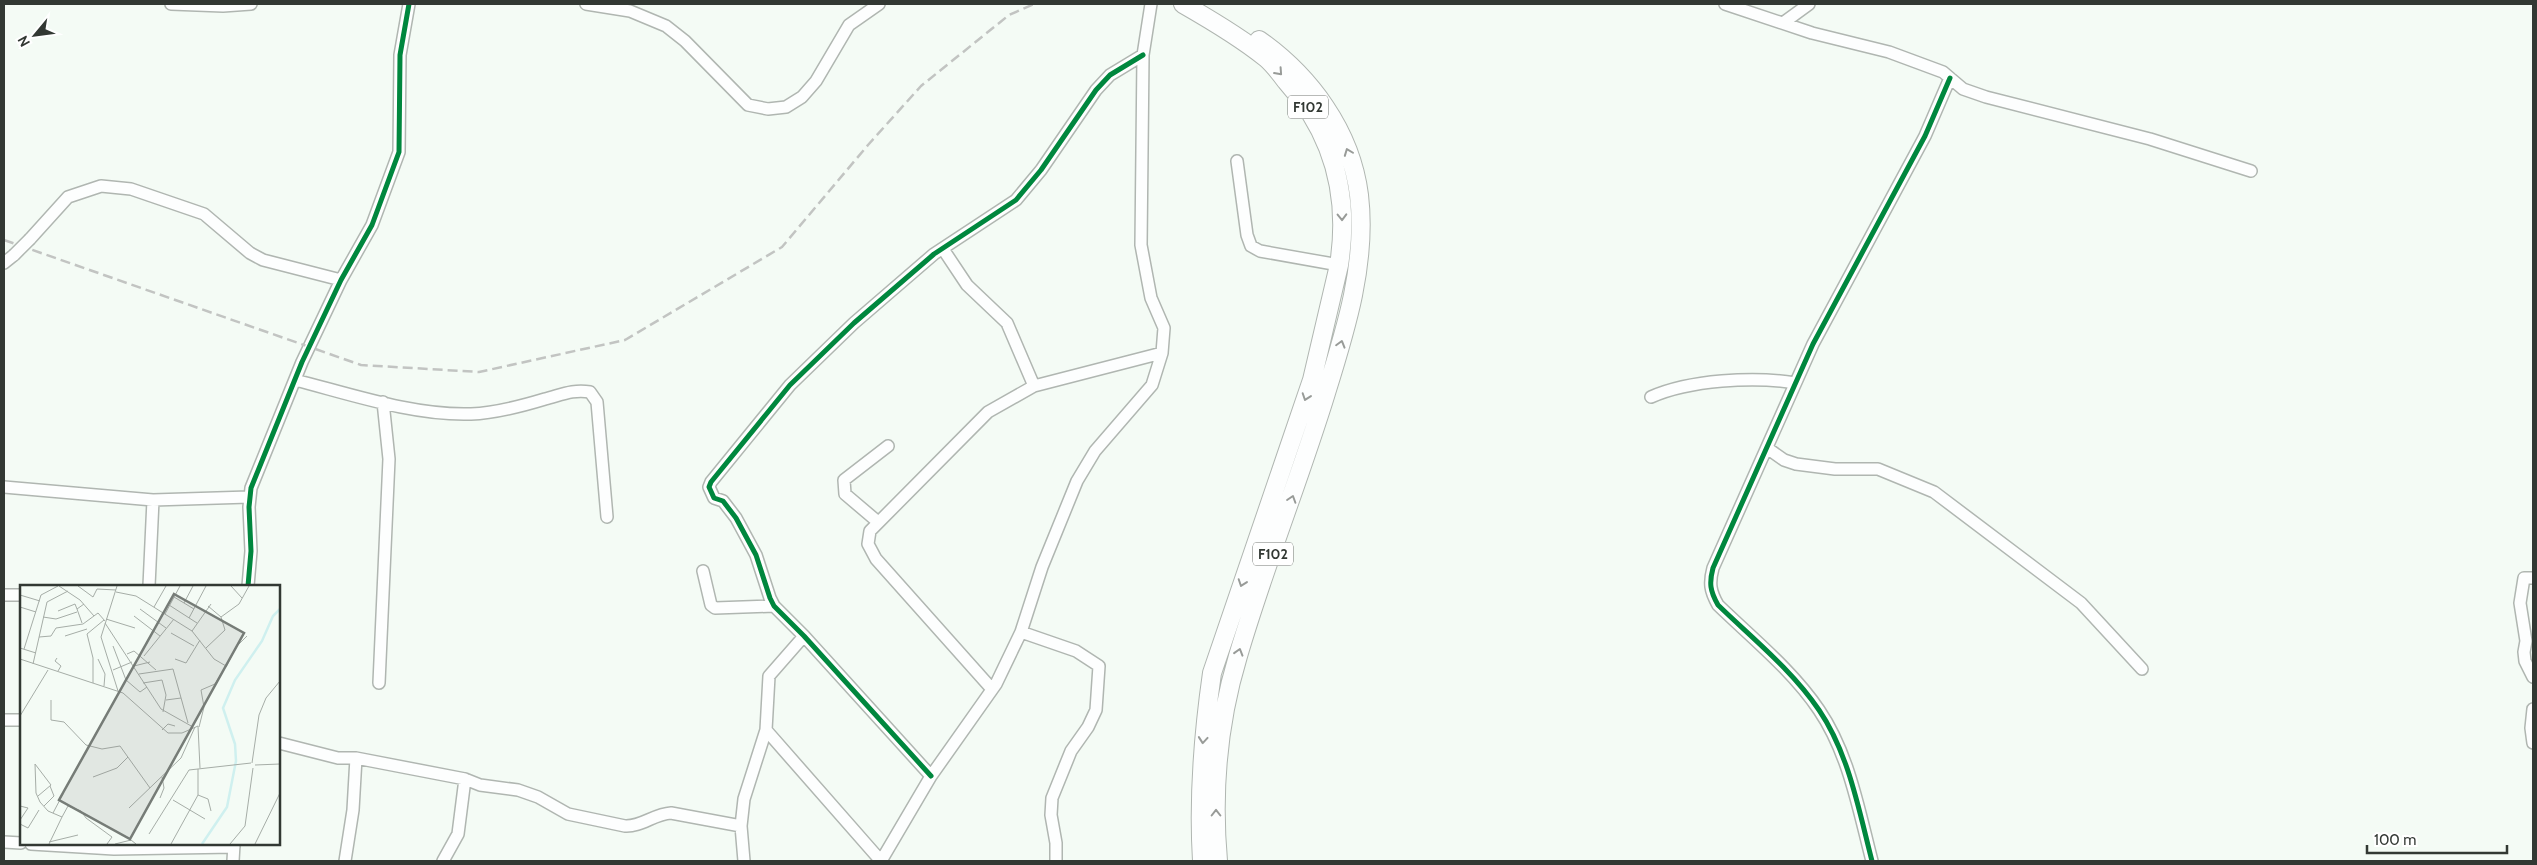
<svg xmlns="http://www.w3.org/2000/svg" width="2537" height="865" viewBox="0 0 2537 865" font-family="Cabin,sans-serif">
<style>
.lines{fill:none;stroke-linecap:round;stroke-linejoin:round}
.minor-casing{stroke:#b0b6b1;stroke-width:14}
.primary-casing{stroke:#b0b6b1;stroke-width:20}
.minor{stroke:#fdfefe;stroke-width:11}
.primary{stroke:#fdfefe;stroke-width:18}
.rail{stroke:#c2c4c2;stroke-width:2.5;stroke-dasharray:10 5;stroke-linecap:butt}
.minor-bridge-casing{stroke:#b0b6b1;stroke-width:14;stroke-linecap:butt}
.minor-bridge{stroke:#fdfefe;stroke-width:11}
.cycleway-casing{stroke:#fff;stroke-width:8}
.cycleway{stroke:#00873e;stroke-width:5}
.oneway{stroke:#989b98}
.labels{text-anchor:middle;dominant-baseline:central;stroke-width:4;stroke-linejoin:round;paint-order:stroke}
.shield{fill:#fff;stroke:#707470;stroke-width:1}
.shield-label{font-size:14px;font-weight:bold;fill:#323833}
.inset-river{fill:none;stroke:#cff0ef;stroke-width:2.5}
.inset-road{fill:none;stroke:#a6ada7;stroke-width:1}
.view{fill:#767c77;fill-opacity:0.15;stroke:#767c77;stroke-width:2.5}
.inset-edge{fill:none;stroke:#323833;stroke-width:2.5}
</style>
<rect width="100%" height="100%" fill="#f4fbf5"/>
<g class="lines">
<g class="minor-casing">
<path id="minor" d="M171,4L223,6L251,4
M586,4L630,11L666,26L685,41L748,105L768,109L786,107L802,97L816,81L849,25L879,4
M1725,4L1812,33L1889,52L1943,72L1963,89L1986,97L2150,139L2251,171
M1783,23L1809,4
M1237,161L1247,235L1251,246L1260,251L1339,265
M30,239L68,197L101,186L131,189L204,214L250,253L263,260L341,280
M943,249L967,285L1007,323L1034,386
M4,263L14,255
M295,380C350,394 414,416 471,414C495,413 522,406 545,399C561,395 573,389 590,392L597,402L607,517
M1651,397C1689,380 1754,376 1795,383
M1767,448L1784,460L1796,464L1835,469H1878L1934,492L2081,603L2142,669
M4,487L153,500L249,497
M878,522L845,494L844,480L888,446
M703,571L711,605L715,608L774,606
M2533,578H2524L2520,603L2526,641L2524,652L2525,661L2533,677
M149,586L153,500
M248,586L251,551L249,507L251,488L302,362L341,280L372,225L399,152L400,55L409,4
M4,595H21
M1021,632L1076,651L1099,666L1096,710L1088,727L1071,751L1052,798L1051,815L1056,843V861
M379,683L389,459L383,402
M991,688L876,559L868,544L870,531L988,412L1034,386L1162,353
M2533,709L2531,728L2533,743
M4,720H21
M766,730L881,861
M279,743L338,758H356L465,779L480,785L518,790L538,797L568,814L625,826C641,827 654,814 671,813L741,826
M931,776L804,636L774,606L770,598L756,555L736,518L723,501L714,498L709,487L711,482L790,385L854,323L934,254L1016,200L1041,170L1096,90L1110,75L1143,55
M4,842L21,843
M31,844L114,849L234,847
M233,861L234,844
M345,861L353,810L356,758
M443,861L458,834L465,779
M744,861L741,826L744,799L766,730L769,676L804,636
M881,861L931,776L996,684L1021,632L1042,567L1077,481L1095,451L1152,385L1162,353L1164,328L1151,298L1141,245L1143,55L1151,4
M1872,861C1859,811 1849,754 1819,710C1792,670 1752,638 1718,605C1710,591 1709,583 1713,568L1813,344L1925,136L1950,78"/>
</g>
<g class="primary-casing">
<path id="primary" d="M1183,4C1211,20 1240,37 1266,58C1273,64 1280,73 1286,81C1333,133 1350,195 1339,265L1312,380L1212,673C1203,736 1198,797 1202,861
M1218,861C1212,793 1218,722 1238,656C1264,567 1299,481 1326,393C1346,329 1367,262 1359,195C1351,131 1310,76 1259,40"/>
</g>
<use href="#minor" class="minor"/>
<use href="#primary" class="primary"/>
<path class="rail" d="M4,240L361,365L479,372L625,340L782,247L868,145L921,86L1009,15L1034,4"/>
<g class="minor-bridge-casing">
<path id="minor-bridge" d="M14,255L30,239"/>
</g>
<use href="#minor-bridge" class="minor-bridge"/>
<g class="cycleway-casing">
<path id="cycleway" d="M248,586L251,551L249,507L251,488L302,362L341,280L372,225L399,152L400,55L409,4
M931,776L804,636L774,606L770,598L756,555L736,518L723,501L714,498L709,487L711,482L790,385L854,323L934,254L1016,200L1041,170L1096,90L1110,75L1143,55
M1872,861C1859,811 1849,754 1819,710C1792,670 1752,638 1718,605C1710,591 1709,583 1713,568L1813,344L1925,136L1950,78"/>
</g>
<use href="#cycleway" class="cycleway"/>
</g>
<defs><path id="oneway-chevron" d="M-2-3.5L2.5 0L-2 3.5" fill="none" stroke-width="1.6" stroke-linecap="round" stroke-linejoin="round" transform="scale(1.25)"/></defs>
<g class="oneway">
<use href="#oneway-chevron" transform="translate(1279 72) rotate(48)"/>
<use href="#oneway-chevron" transform="translate(1348 152) rotate(-111)"/>
<use href="#oneway-chevron" transform="translate(1342 217) rotate(89)"/>
<use href="#oneway-chevron" transform="translate(1341 344) rotate(-74)"/>
<use href="#oneway-chevron" transform="translate(1306 397) rotate(109)"/>
<use href="#oneway-chevron" transform="translate(1292 499) rotate(-72)"/>
<use href="#oneway-chevron" transform="translate(1242 583) rotate(109)"/>
<use href="#oneway-chevron" transform="translate(1239 652) rotate(-73)"/>
<use href="#oneway-chevron" transform="translate(1203 740) rotate(95)"/>
<use href="#oneway-chevron" transform="translate(1216 813) rotate(-90)"/>
</g>
<g class="labels">
<g class="shield">
<rect x="1288" y="95.5" width="40" height="23" rx="4"/>
<rect x="1253" y="542.5" width="40" height="23" rx="4"/>
</g>
<g class="shield-label">
<text x="1308" y="107">F102</text>
<text x="1273" y="554">F102</text>
</g>
</g>
<g transform="translate(20 585)">
<rect width="260" height="260" fill="#f4fbf5"/>
<path class="inset-river" d="M182,259L207,222L216,176L215,159L203,123L215,95L242,56L253,31L260,24"/>
<path class="inset-road" d="M39,1L60,15L74,31M58,1L73,12L77,4L96,5M97,1L81,52L98,106M211,1L222,13M96,7L116,11L172,46L194,74L206,81L195,99L181,105L184,122L179,142M0,10L20,16M154,12L174,24M164,18L173,1M149,20L177,38M0,22L16,27M134,22L146,1M120,24L146,43M38,26L55,19L57,24M145,29L160,1M114,31L140,51M23,32L36,34L57,27M201,32L219,19L229,1M169,33L186,1M86,34L115,43M62,38L57,24L64,19M85,38L141,124L173,142M172,46L191,19M151,48L174,61M45,51L67,44M19,52L31,51L36,43L63,39L78,28L85,36M93,61L106,95L120,107L127,102M0,63L16,68M186,63L205,45L201,32L188,21M4,64L21,10L38,1M107,69L114,66L136,85M124,71L154,34M37,73L35,76L41,81L38,86M0,74L103,108L148,148H162L178,141L180,183M78,74L85,89L84,101M155,74L166,78L180,55M13,79L27,17L48,6M114,81L130,77M206,82L216,62L227,51M93,85L112,77M119,89L153,84L168,138M73,98V73L67,49L84,35M123,98L142,95L146,110L143,127M31,115V135L44,137L66,160L82,164L100,161L130,203M146,115L161,113M0,131L28,85M142,145L148,139L155,141M232,178L239,130L246,113L260,96M15,179L16,208L20,217L28,226L42,232L29,259M15,179L31,200L18,211M235,180L260,179M73,192L97,183L108,172M178,210L188,214L191,226M140,213L144,203L142,192M153,215L185,234M0,221L8,223L0,235M24,221L34,211L30,201M109,223L161,173L175,142M33,228L43,209M42,232L48,221L61,226L66,233L92,252L87,259M0,239L8,243L19,225M129,249L169,185L231,178M29,257L58,250M95,259L111,255L116,259M151,259L178,210V184M210,259L225,241L233,183M235,259L260,208"/>
<path class="view" d="M154,9L224,48L110,254L39,215Z"/>
<rect width="260" height="260" class="inset-edge"/>
</g>
<rect width="2537" height="865" fill="none" stroke="#323833" stroke-width="10"/>
<g transform="translate(35 35) rotate(241)" stroke="#ffffff" stroke-width="4" paint-order="stroke">
<path d="M0-4L9 19L0 12L-9 19Z" fill="#323833"/>
<text y="-8" font-size="14" font-weight="bold" text-anchor="middle" fill="#323833">N</text>
</g>
<path d="M2367 845v8h140v-8" fill="none" stroke="#323833" stroke-width="2.5"/>
<text x="2374" y="845" font-size="15" fill="#323833" stroke="#ffffff" stroke-width="4" paint-order="stroke">100 m</text>
</svg>
